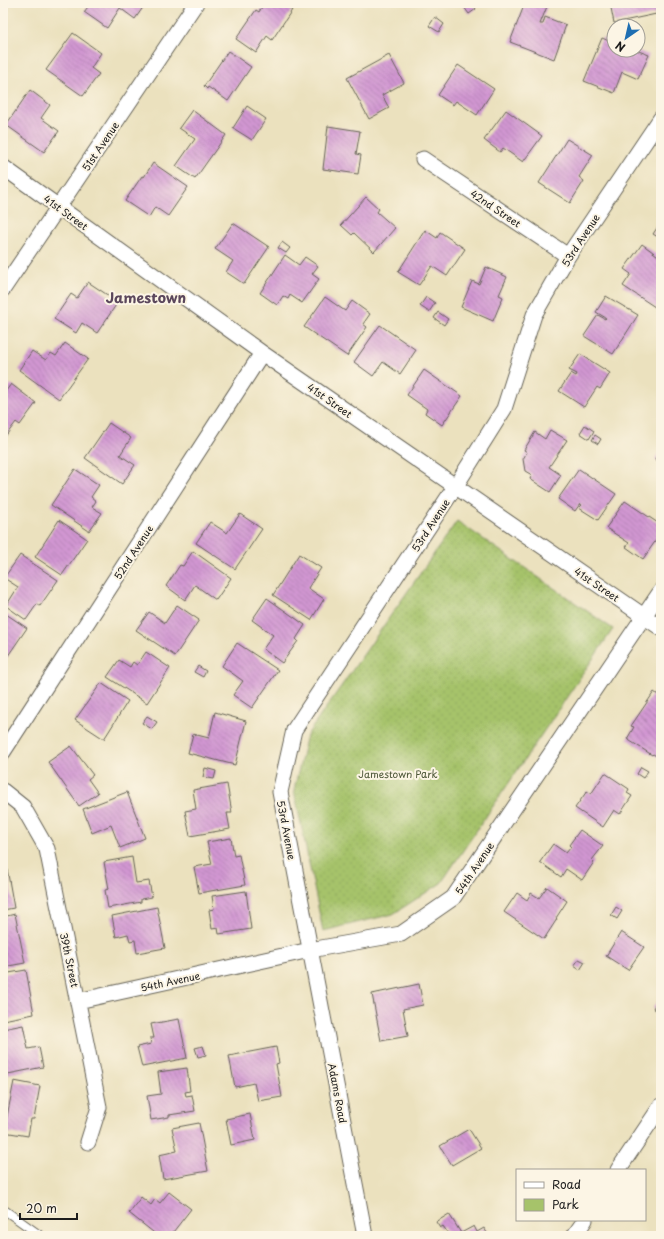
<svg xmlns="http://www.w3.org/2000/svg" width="664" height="1239" viewBox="0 0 664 1239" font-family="'Playpen Sans',sans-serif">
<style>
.green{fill:url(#green-dots);stroke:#617043}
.building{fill:url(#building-back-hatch)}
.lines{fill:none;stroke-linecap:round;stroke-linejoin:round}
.lane-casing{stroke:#646155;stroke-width:10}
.street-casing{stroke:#646155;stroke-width:17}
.lane{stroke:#fff;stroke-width:8}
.street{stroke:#fff;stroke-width:15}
.labels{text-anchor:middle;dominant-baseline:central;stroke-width:4;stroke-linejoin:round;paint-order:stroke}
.street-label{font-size:10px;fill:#1c1c1c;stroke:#fcf5e5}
.park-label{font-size:10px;fill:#4c5637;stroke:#fcf5e5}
.district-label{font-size:14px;font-weight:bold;fill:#5b475c;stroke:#fcf5e5}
</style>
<defs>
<pattern id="green-dots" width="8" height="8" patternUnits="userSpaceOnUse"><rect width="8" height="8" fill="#a6c36a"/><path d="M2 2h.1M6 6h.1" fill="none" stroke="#8ea75b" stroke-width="1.8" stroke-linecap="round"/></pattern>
<pattern id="building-back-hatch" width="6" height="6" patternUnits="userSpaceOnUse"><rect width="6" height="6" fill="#d196d2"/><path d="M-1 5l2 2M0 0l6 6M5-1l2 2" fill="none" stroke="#a97aaa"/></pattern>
</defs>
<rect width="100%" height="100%" fill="#fcf5e5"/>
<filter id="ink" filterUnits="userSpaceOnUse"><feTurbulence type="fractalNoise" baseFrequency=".025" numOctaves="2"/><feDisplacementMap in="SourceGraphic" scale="8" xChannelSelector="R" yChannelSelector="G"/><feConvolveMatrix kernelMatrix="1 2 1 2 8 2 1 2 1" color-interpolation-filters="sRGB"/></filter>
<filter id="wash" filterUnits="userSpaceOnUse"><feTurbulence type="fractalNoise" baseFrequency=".012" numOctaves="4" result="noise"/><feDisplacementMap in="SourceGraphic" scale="16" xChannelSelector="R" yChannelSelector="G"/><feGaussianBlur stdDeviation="0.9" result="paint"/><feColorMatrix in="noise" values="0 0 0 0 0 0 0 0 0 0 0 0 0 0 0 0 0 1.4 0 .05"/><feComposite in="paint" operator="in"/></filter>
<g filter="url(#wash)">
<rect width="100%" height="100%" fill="#ebe1be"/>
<path class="green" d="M457,521L613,629L441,883L393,914L323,931L294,790L307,735Z"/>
<g id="blocks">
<path class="building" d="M91,3H146L135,19L120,8L107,28L84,12Z
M260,3H281L292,10L272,40L267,36L256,53L236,39L256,10L259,12L262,7L259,5Z
M461,3H472L476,9L469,14Z
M525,3L548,4L540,24H543L545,17L566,25L554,59L510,42Z
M610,3H661V13L614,23Z
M435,17L444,24L439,32L429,26Z
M73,33L101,53L91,68L99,74L83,96L46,70Z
M602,38L614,43V50H636L649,55L638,79L622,72L614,93L584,81Z
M228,51L251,67L228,101L208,87L207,89L204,86Z
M389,55L404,83L382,95L389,108L369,119L347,78Z
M458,65L494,89L477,115L456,101L453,105L438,95Z
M30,90L50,105L41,118L59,131L44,152L6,125Z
M247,106L266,119L252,140L233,128Z
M192,110L226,135L195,179L176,166L195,139L179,128Z
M506,110L542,136L523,162L503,148L500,152L484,140Z
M328,126L360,131L356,154L361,155L358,174L323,169Z
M567,139L593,155L579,177L584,181L570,203L539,183Z
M153,163L188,187L168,216L155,207L149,217L125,201L142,176L144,177Z
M366,197L379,209L377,212L395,228L374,252L354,233L352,235L341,225Z
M661,222V239L653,234Z
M233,223L269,247L244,284L226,272L233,261L215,249Z
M425,230L437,238L440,232L465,249L447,276L432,266L419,285L398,272Z
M282,242L290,248L286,253L278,248Z
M642,244L661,258V277L659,279L661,280V311L623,286L631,274L624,269Z
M285,255L299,265L305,257L318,266L312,274L319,279L302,303L290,295L288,299L283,296L277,305L260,293Z
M486,267L507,277L499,295L503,297L493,321L461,307L472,281L479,284Z
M88,282L118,302L97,333L82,323L76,333L54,319L71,294L77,298Z
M606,296L638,315L613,354L584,336L598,315L605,319L606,318L596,312Z
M325,297L345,311L352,301L370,314L363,324L367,327L347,356L304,327Z
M426,297L435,303L429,312L420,306Z
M438,312L448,319L444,325L434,318Z
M380,325L416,350L400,374L383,362L373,376L354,362Z
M65,343L88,359L59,399L19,370L32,351L46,360L51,353L56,356Z
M580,354L610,373L600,389L597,387L584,407L559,391L571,373L576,376L577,374L569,370Z
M424,370L462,396L442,425L425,413L427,409L407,395Z
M11,384L36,403L20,425L16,422L4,438L3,437V395Z
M109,423L131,438L120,455L135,465L122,484L85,458Z
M585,425L594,431L589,439L580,433Z
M550,430L567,440L549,467L561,475L550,492L530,479L532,475L525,471L523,459L527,452L524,450L535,432L545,439Z
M595,435L601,439L598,444L592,440Z
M661,449V463L655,459Z
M75,469L99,485L91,497L96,501L92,507L102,513L89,531L51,505Z
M579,469L616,494L598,520L579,508L582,505L580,504L575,511L558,499Z
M625,501L661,525V533L643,559L626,547L629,543L606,528Z
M240,514L262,529L235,569L196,543L210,522L227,533Z
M59,520L87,539L62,575L35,557Z
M193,551L231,578L216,600L195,585L185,600L166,586L180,565L183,566Z
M299,554L321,568L308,588L324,599L311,620L273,595Z
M20,555L58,580L40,606L37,604L26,620L6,606L18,587L4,578Z
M267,598L305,625L296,639L298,641L282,663L263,649L273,635L252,620Z
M177,605L199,620L175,656L136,630L149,612L165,623Z
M3,612L27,628L3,663Z
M237,643L278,670L252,708L233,695L243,681L222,666Z
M146,652L170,668L147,703L107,677L119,660L130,667L133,662L137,665Z
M198,666L206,671L203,677L194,672Z
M101,683L128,701L104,739L75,720Z
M654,692L661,697V753L658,757L653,754L652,755L627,739L634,727L631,726Z
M215,712L246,721L235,765L188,753L193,734L209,738Z
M147,716L157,722L152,729L142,723Z
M71,746L93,775L88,779L98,793L79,806L48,762Z
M641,767L648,771L643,778L637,774Z
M205,768L216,771L214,779L203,777Z
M605,773L629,789L627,793L632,796L620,814L614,810L603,827L575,808L587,791L591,794Z
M227,784L232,813H227L230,829L190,836L185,811L196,809L193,790Z
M127,792L145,838L120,848L111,825L92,833L83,809Z
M580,830L603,846L592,860L594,862L582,880L566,869L561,877L540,862L553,844L566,853L571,847L569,845Z
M231,838L234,856L239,855L245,885L199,893L194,867L212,864L207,842Z
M132,857L136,883L149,881L152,897L141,899V902L108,908L105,890L109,889L104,862Z
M6,863L14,908L3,910V864Z
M547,887L567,901L556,918L557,919L544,939L504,912L517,893L527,900L531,893L539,898Z
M246,891L251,929L219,934L218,928L212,929L209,910L214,909L212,896Z
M157,907L165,948L137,953L135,940L130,941L128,934L116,937L112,916Z
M616,907L622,911L617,919L611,915Z
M15,914L25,963L3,967V917Z
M621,932L644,947L628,970L606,956Z
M579,959L585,962L580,970L574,966Z
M26,970L34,1014L3,1020V974Z
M419,984L423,1005L403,1009L408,1036L381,1041L372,994Z
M661,996V1014L653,1008Z
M179,1019L187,1058L142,1067L137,1047L151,1044L150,1038H154L151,1024Z
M23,1025L28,1049L39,1047L43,1067L3,1075V1029Z
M203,1046L206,1055L198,1057L195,1048Z
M276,1047L279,1063L276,1064L282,1097L258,1101L254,1083L235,1087L229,1056Z
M187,1068L190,1091L185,1092L186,1096L192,1095L195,1111L169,1115V1117L151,1120L147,1096L161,1094L158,1072Z
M14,1081L40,1086L34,1119H31L28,1136L4,1132Z
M250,1114L255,1140L231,1145L226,1119Z
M199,1123L208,1171L163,1179L159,1155L177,1151L172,1128Z
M469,1129L481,1148L452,1165L440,1146Z
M169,1192L191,1209L170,1236H158L129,1213L141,1197L151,1205L155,1199L160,1203Z
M449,1214L461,1233L474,1226L477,1232L484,1228L489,1236H450L443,1226L440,1228L436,1222Z"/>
</g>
</g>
<g filter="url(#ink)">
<use href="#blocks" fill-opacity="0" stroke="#646155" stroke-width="1"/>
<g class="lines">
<g class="lane-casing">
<path id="lane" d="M3,1209L41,1236"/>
</g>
<g class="street-casing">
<path id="street" d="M423,159L568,256
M3,167L262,353L661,628
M3,289L196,3
M3,752L262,353
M3,791L23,807L47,849L99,1107L88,1142
M78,1001L310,950L401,934L453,898L661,591
M618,1170L661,1106
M365,1236L280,792L294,730L455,487L504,409L534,315L568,256L661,118
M574,1236L585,1220"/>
</g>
<use href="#lane" class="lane"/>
<use href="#street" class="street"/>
</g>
</g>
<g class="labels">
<g class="street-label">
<text transform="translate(100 146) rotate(-56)">51st Avenue</text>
<text transform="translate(496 208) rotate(34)">42nd Street</text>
<text transform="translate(66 212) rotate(36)">41st Street</text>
<text transform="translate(580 240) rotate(-57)">53rd Avenue</text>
<text transform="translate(330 400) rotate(35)">41st Street</text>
<text transform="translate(430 525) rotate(-57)">53rd Avenue</text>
<text transform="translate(133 552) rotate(-57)">52nd Avenue</text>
<text transform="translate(597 584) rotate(34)">41st Street</text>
<text transform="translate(287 830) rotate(79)">53rd Avenue</text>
<text transform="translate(474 868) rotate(-56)">54th Avenue</text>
<text transform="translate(70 960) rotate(78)">39th Street</text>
<text transform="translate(170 981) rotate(-12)">54th Avenue</text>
<text transform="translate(338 1093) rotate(79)">Adams Road</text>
</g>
<g class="park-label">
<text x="398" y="773">Jamestown Park</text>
</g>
<g class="district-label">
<text x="146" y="297">Jamestown</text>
</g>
</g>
<rect width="664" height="1239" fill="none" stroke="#fcf5e5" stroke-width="16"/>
<rect x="516" y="1169" width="130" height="52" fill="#fcf5e5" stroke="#a29e95"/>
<rect x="524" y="1182" width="20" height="6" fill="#ffffff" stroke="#a29e95"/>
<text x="552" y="1189" font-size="12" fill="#1c1c1c">Road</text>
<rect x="524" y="1199" width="20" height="12" fill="#a6c36a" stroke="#a29e95"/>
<text x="552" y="1209" font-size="12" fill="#1c1c1c">Park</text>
<g transform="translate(626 38) rotate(214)"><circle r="19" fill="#fcf5e5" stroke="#a29e95"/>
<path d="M0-3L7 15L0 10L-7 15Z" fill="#1f6fb2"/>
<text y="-6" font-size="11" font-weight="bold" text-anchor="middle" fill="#1c1c1c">N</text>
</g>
<path d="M20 1213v6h57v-6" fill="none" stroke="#1c1c1c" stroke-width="2"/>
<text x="26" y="1213" font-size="12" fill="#1c1c1c" stroke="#fcf5e5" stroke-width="3" paint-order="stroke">20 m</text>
</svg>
